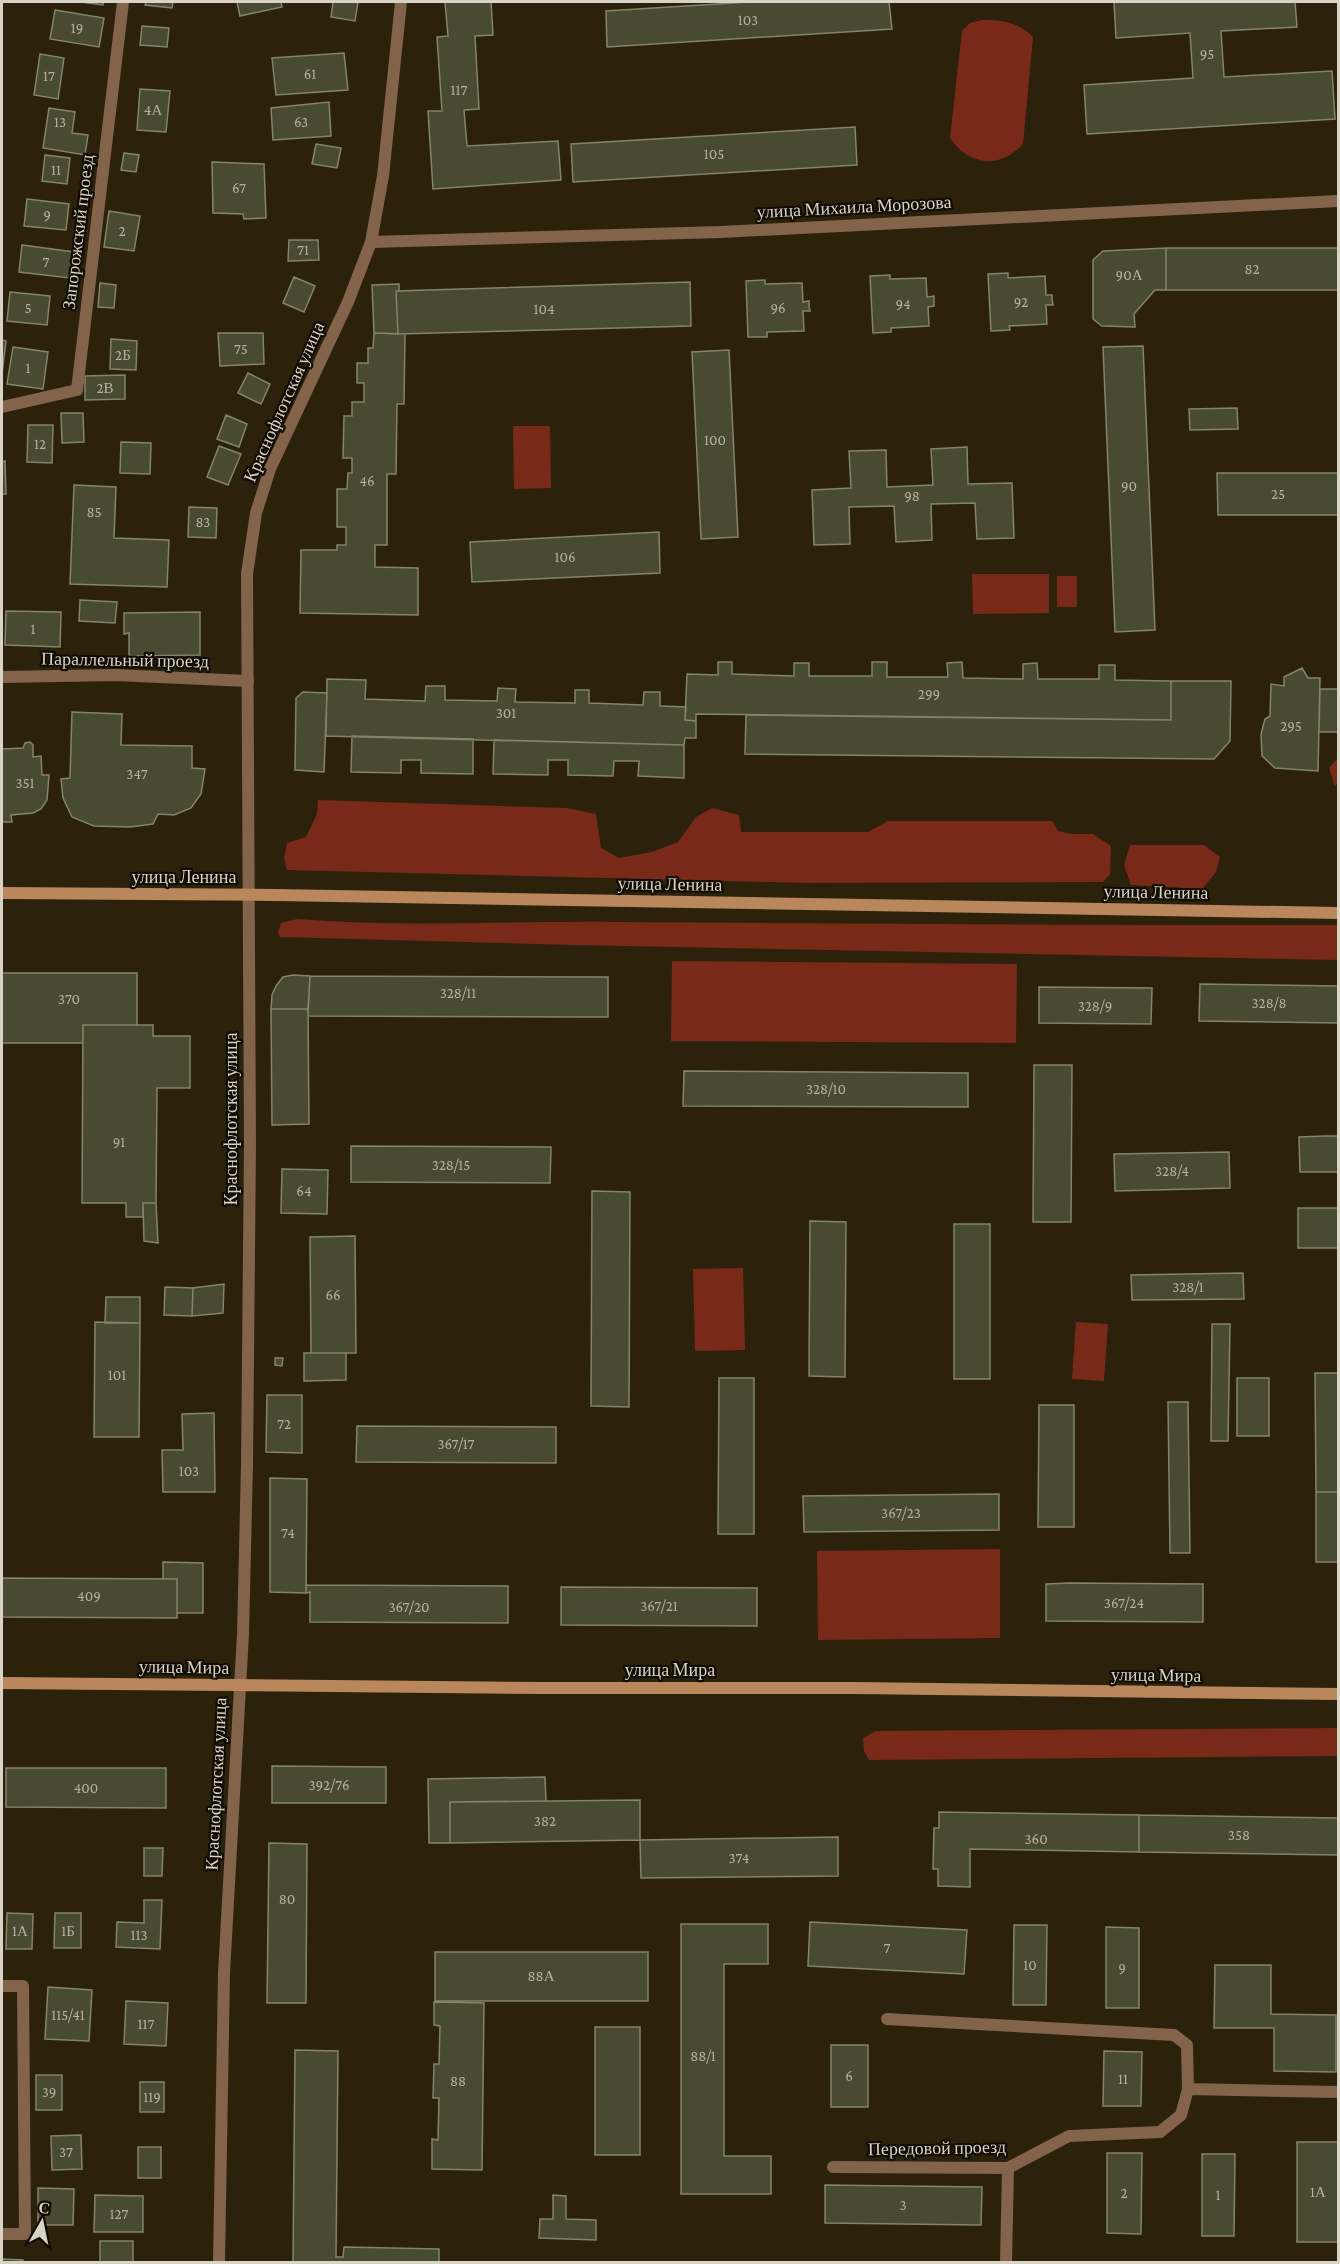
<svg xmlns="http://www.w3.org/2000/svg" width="1340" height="2264" viewBox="0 0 1340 2264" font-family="'Crimson Pro',serif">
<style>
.green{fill:#792918}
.building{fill:#484a31;stroke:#82856a;stroke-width:1.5}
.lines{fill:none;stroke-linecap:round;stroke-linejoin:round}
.minor{stroke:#836349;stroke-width:12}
.tertiary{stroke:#836349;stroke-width:12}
.secondary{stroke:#ba865b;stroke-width:12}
.labels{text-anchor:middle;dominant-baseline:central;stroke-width:4.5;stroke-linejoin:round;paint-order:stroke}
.number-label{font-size:15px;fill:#b5b1a0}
.street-label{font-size:18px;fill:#d9d3c5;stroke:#110c04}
</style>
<rect width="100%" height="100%" fill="#2c220b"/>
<path class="green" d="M982,20C1003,20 1018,22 1033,37L1023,144C1000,169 969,166 950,138L962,31L970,23Z
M513,426H550L551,488L514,489Z
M972,574H1049V613L973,614Z
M1057,576H1077V607H1057Z
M1338,758V783L1335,786L1329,768Z
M318,800L566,808L596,814L601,848L619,858L652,852L678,842L696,817L712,808L739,815L741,832H868L888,821H1052L1058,831L1071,834H1093L1111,846L1110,874L1103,882L808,883L287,870L284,858L287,843L306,837L317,814Z
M1130,845H1204L1220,857L1216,872L1202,889L1131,885L1124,865Z
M297,919C405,928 514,920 622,922C861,924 1100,925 1338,925V960L574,945L280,937L278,932L281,923Z
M672,961L1017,964L1016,1043L671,1041Z
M743,1268L745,1350L695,1351L693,1269Z
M1076,1322L1108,1324L1104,1381L1072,1379Z
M1000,1549V1638L818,1640L817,1551Z
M1338,1728V1756L869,1760L864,1751L863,1738L876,1731Z"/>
<path class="building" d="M81,2H103V5Z
M146,2H173L172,8L145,5Z
M237,2H281L282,7L240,16Z
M333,2H358L355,21L331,17Z
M445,2H491L493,35L475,36L479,109L464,110L467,146L558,141L561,180L433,189L428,111H442L437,37L448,36Z
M750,2H889L892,29L607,47L606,11Z
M1114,2H1295L1297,27L1221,31L1224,77L1332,71L1335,119L1087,134L1084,85L1193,78L1190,33L1116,38Z
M55,10L104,18L99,47L50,39Z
M142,26L169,28L167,47L140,45Z
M344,53L348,90L276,95L272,58Z
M40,54L64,58L58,99L34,95Z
M140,89L170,91L166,132L137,130Z
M329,102L331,136L273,140L271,108Z
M49,108L75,112L72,133L88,135L85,155L43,148Z
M855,127L857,165L573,182L571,144Z
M316,144L341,148L337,168L312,164Z
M124,153L139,155L136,172L121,170Z
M45,155L70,158L67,184L42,181Z
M212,162L264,164L266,218L244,219L243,214L213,213Z
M27,199L69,204L66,230L24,226Z
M109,211L140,216L134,251L104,247Z
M289,240H318L319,260L288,261Z
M22,245L74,252L70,278L19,272Z
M1166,248H1338V290H1166Z
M1166,248V290H1155L1134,314L1135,327L1102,326L1093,319V260L1103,251Z
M1008,273V278L1045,276L1046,295H1052V299L1053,305H1046L1047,324L1009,326L1010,330L991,331L988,274Z
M890,275V279L926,278L927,297L934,296V306L928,307L929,326L891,328V332L873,333L870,276Z
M294,277L315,286L304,312L283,303Z
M765,280V284L802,283L803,302L809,301V306L810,311H803L804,331L767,332V337H748L746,281Z
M690,282L691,326L398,334L396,291Z
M100,283L116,285L114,308L98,307Z
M399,284V291H396L398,334L374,333L372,285Z
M10,292L50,296L47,325L7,321Z
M218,333H263L264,364L220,366Z
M374,333L405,334L404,404H397L396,474H387V545H375V567L418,568V615L300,613L301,550H337V545H346V527H337V489H347L348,473H352V458H343L344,416H352V402H364V383H357V363H368V348H373Z
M111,339L137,341L136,370L110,369Z
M2,340L6,341L2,374Z
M1143,346L1155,630L1115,632L1103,347Z
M13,347L48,352L43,389L7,384Z
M729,350L738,537L701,539L692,352Z
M248,373L270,384L261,404L238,393Z
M125,375V399L85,400V376Z
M1237,408L1238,429L1190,430L1189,409Z
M61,413H83L84,442L62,443Z
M226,415L247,424L239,447L217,439Z
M28,425H53L52,463L27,462Z
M121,442L151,443L150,474L120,473Z
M219,446L241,454L228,485L207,477Z
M967,447L968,484L1012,483L1014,538L977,539L975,503L931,504L932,540L896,542L894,506L849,507L850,544L814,545L812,490L851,488L849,451L886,450L887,487L933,485L931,449Z
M5,461L6,494H2V462Z
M1217,473H1338V515H1218Z
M74,485L116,487L114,538L169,540L167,587L70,584Z
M189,507L217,508L216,538L188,537Z
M659,532L660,573L472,582L470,542Z
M80,600L117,602L115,623L79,621Z
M6,611L61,612L60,647L5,645Z
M200,612V655L129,656V633L124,634V613Z
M718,662H732V674L794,676V663H809V676H872V662H887V677H948L947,663L962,662L963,678L1023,679V664L1037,663L1038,679H1099V665H1115V680L1171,681V720L696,714V721L685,720L687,674L718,675Z
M1302,668L1308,678H1320L1318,771L1275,768L1262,756L1261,734L1265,719L1270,716L1271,684L1284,686V677Z
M327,679L366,680L365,699L425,701L426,686H445V700L497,701L498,688L516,689L515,702L575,703V690H589V703L643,705L644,692H660V706L686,707L685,720L696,721V738H685L684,745L326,736Z
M1171,681H1231L1230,741L1214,759L745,754L746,715L1171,720Z
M1320,689H1338V732H1319Z
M303,692L327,693L324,772L295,770L296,698Z
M72,712L122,714L121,745L192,746V768L205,769L201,794L191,808L174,815L158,814L153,824L130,827L94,826L72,817L63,798L61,779L70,778Z
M352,736L473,739V774L421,773V760H401V773L351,772Z
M494,740L684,745V778L638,776L639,761H614L613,776L568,775V760H548V775L493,774Z
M30,742L33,745V757L41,756L42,775H49L47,800L41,809L33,813L11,815L12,822H2V749L23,748L25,743Z
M2,973H137V1025H83V1043H2Z
M293,975L310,976L308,1009H271L272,995L276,986L283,977Z
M310,976L608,977V1017L308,1016Z
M1200,984L1338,986V1023L1199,1021Z
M1039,987L1152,988L1151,1024L1039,1023Z
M271,1009H308L309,1124L272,1125Z
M83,1025H153V1036H190V1088H157L156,1203H143V1217H126V1203H82Z
M1034,1065H1072L1071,1222H1033Z
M684,1071L968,1073V1107L683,1106Z
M1325,1136H1338V1172H1300L1299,1137Z
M351,1146L551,1147L550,1183L351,1182Z
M1229,1152L1230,1188L1115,1191L1114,1154Z
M282,1169L328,1170L327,1214L281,1213Z
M592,1191L630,1192L629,1407L591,1406Z
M143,1203H156L158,1243L144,1241Z
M1298,1208H1338V1248H1298Z
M810,1221L846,1222L845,1377L809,1376Z
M954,1224H990V1379H954Z
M355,1236L356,1353H311L310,1237Z
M1243,1273L1244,1299L1132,1300L1131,1275Z
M224,1284L223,1313L192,1316L193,1288Z
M165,1287L193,1288L192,1316L164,1315Z
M106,1297H140V1323H105Z
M95,1322L140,1323L139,1437H94Z
M1212,1324H1230L1228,1441H1211Z
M304,1353H346V1380L304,1381Z
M275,1358H283L282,1366L275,1365Z
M1315,1373H1338V1492H1316Z
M719,1378H754V1534H718Z
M1237,1378H1269V1436H1237Z
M267,1395H302V1453L266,1452Z
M1168,1402H1188L1190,1553H1170Z
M1039,1405H1074V1527H1038Z
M214,1413L215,1492H163L162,1450H183L182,1414Z
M357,1426L556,1427V1463L356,1462Z
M270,1478L307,1479L306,1593L270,1592Z
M1316,1492H1338V1562H1316Z
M999,1494V1530L804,1532L803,1496Z
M163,1562L203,1563V1613H177V1579H163Z
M2,1578L177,1579V1618L2,1617Z
M1069,1583L1203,1584V1622L1046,1621V1584Z
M306,1585L508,1586V1623L310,1622V1592L306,1593Z
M561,1587L757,1588V1626L561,1625Z
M272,1766L386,1767V1803H272Z
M6,1768H166V1808L6,1807Z
M545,1777L546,1801L450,1802V1843H429L428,1779Z
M640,1800V1840L450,1843V1802Z
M939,1812L1139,1815V1852L970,1849V1887L938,1886V1869H933L934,1828H939Z
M1139,1815L1338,1818V1855L1139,1852Z
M838,1837V1876L641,1878L640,1840Z
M269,1843L307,1844L306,2003H267Z
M144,1848H163L162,1876H144Z
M144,1900H162L160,1949L116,1947L117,1922L144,1923Z
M7,1913L33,1914L32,1949H6Z
M55,1913H81V1948H54Z
M810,1922L967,1930L964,1974L808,1966Z
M681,1924H768V1964H724V2156H771V2194H681Z
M1014,1925H1047L1046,2005H1013Z
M1106,1927L1139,1928V2008H1106Z
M435,1952H648V2001H435Z
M1215,1965H1271V2014L1336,2015V2072L1274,2071V2028H1214Z
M48,1987L92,1990L89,2041L45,2039Z
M126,2001L168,2003L166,2046L124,2044Z
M434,2002L484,2003L482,2170L432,2169V2139L438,2140L439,2098H433L434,2064H439L440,2026L434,2025Z
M595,2027H640V2155H595Z
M831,2045H868V2107H831Z
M295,2050L338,2051L336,2257H343L344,2247L439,2249V2262H293Z
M1104,2051L1142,2052L1141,2106H1103Z
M36,2075H62V2110H36Z
M140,2082H164V2112H140Z
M81,2135L82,2169L52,2170L51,2136Z
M1297,2142H1338V2242H1297Z
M138,2147H161V2178H138Z
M1107,2153H1142L1141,2234L1107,2233Z
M1202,2154H1235L1234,2236H1202Z
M825,2185L982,2187L981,2225L825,2223Z
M38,2188L74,2189L73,2225H38Z
M95,2195L143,2196V2232H94Z
M553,2195L566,2196V2219L596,2220V2240L539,2238L540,2219H553Z
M100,2241H133V2262H100Z
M2,2259L23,2260L22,2262H2Z"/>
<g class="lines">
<path class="minor" d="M371,242L721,232L1338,201
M2,407L77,390L123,2
M2,677L115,675L248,681
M2,1986H23L25,2234H2
M887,2019L1174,2035L1187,2045L1188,2089L1338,2092
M833,2167L1008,2168L1069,2136L1160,2132L1181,2115L1188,2089
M1006,2262L1008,2168"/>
<path class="tertiary" d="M219,2262L224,1973L243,1634L247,1465L250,1143L247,574L256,513L270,469L348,302L371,242L383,176L401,2"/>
<path class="secondary" d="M2,893L275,895L1338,913
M2,1683L541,1688H854L1338,1694"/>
</g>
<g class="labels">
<g class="number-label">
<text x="748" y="20">103</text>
<text x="77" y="28">19</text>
<text x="1207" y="54">95</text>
<text x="310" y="74">61</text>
<text x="49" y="76">17</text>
<text x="459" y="90">117</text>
<text x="153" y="110">4А</text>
<text x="60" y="122">13</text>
<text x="301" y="122">63</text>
<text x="714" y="154">105</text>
<text x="56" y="170">11</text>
<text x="239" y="188">67</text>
<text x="47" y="215">9</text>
<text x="122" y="231">2</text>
<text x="303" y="250">71</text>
<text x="46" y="262">7</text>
<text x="1252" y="269">82</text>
<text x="1129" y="275">90А</text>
<text x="1021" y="302">92</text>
<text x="903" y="304">94</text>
<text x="28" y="308">5</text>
<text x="778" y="308">96</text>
<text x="544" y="309">104</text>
<text x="241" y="349">75</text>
<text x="123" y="355">2Б</text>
<text x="28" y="368">1</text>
<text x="105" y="388">2В</text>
<text x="715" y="440">100</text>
<text x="40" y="444">12</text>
<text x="367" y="481">46</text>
<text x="1129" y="486">90</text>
<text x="1278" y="494">25</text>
<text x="912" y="496">98</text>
<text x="94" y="512">85</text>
<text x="203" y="522">83</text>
<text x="565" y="557">106</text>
<text x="33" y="629">1</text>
<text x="929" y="694">299</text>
<text x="506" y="713">301</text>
<text x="1291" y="726">295</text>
<text x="137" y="774">347</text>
<text x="25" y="783">351</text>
<text x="458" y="993">328/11</text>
<text x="69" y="999">370</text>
<text x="1269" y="1003">328/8</text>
<text x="1095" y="1006">328/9</text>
<text x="826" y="1089">328/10</text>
<text x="119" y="1142">91</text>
<text x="451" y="1165">328/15</text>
<text x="1172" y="1171">328/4</text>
<text x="304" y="1191">64</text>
<text x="1188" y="1287">328/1</text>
<text x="333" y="1295">66</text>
<text x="117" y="1375">101</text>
<text x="284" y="1424">72</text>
<text x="456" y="1444">367/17</text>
<text x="189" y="1471">103</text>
<text x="901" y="1513">367/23</text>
<text x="288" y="1533">74</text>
<text x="89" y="1596">409</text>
<text x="1124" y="1603">367/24</text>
<text x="659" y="1606">367/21</text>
<text x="409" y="1607">367/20</text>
<text x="329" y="1785">392/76</text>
<text x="86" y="1788">400</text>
<text x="545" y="1821">382</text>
<text x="1239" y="1835">358</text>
<text x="1036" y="1839">360</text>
<text x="739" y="1858">374</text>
<text x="287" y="1899">80</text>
<text x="20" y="1931">1А</text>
<text x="68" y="1931">1Б</text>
<text x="139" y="1935">113</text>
<text x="887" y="1948">7</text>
<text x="1030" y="1965">10</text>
<text x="1122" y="1968">9</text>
<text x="541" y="1976">88А</text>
<text x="68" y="2015">115/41</text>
<text x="146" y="2024">117</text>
<text x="703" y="2056">88/1</text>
<text x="849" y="2076">6</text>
<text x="1123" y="2079">11</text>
<text x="458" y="2081">88</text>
<text x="49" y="2092">39</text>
<text x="152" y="2097">119</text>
<text x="66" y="2152">37</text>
<text x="1318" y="2192">1А</text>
<text x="1124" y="2193">2</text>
<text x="1218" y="2195">1</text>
<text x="903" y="2205">3</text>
<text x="119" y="2214">127</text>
</g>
<g class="street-label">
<text transform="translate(854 207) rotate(-3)">улица Михаила Морозова</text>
<text transform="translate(78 232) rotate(-83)">Запорожский проезд</text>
<text transform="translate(284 402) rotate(-66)">Краснофлотская улица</text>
<text transform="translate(125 660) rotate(1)">Параллельный проезд</text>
<text x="184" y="877">улица Ленина</text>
<text transform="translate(670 884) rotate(1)">улица Ленина</text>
<text transform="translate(1156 892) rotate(1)">улица Ленина</text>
<text transform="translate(231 1119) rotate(-90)">Краснофлотская улица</text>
<text transform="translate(184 1667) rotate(1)">улица Мира</text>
<text x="670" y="1670">улица Мира</text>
<text transform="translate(1156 1675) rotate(1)">улица Мира</text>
<text transform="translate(216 1784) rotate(-87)">Краснофлотская улица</text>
<text transform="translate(937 2148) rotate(-1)">Передовой проезд</text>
</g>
</g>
<rect width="1340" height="2264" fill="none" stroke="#d9d3c5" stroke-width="6"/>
<g transform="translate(42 2222) rotate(9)" stroke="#110c04" stroke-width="4.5" paint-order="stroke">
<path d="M0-4.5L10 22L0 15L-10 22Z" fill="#d9d3c5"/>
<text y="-9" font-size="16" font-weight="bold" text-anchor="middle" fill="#d9d3c5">С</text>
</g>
</svg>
